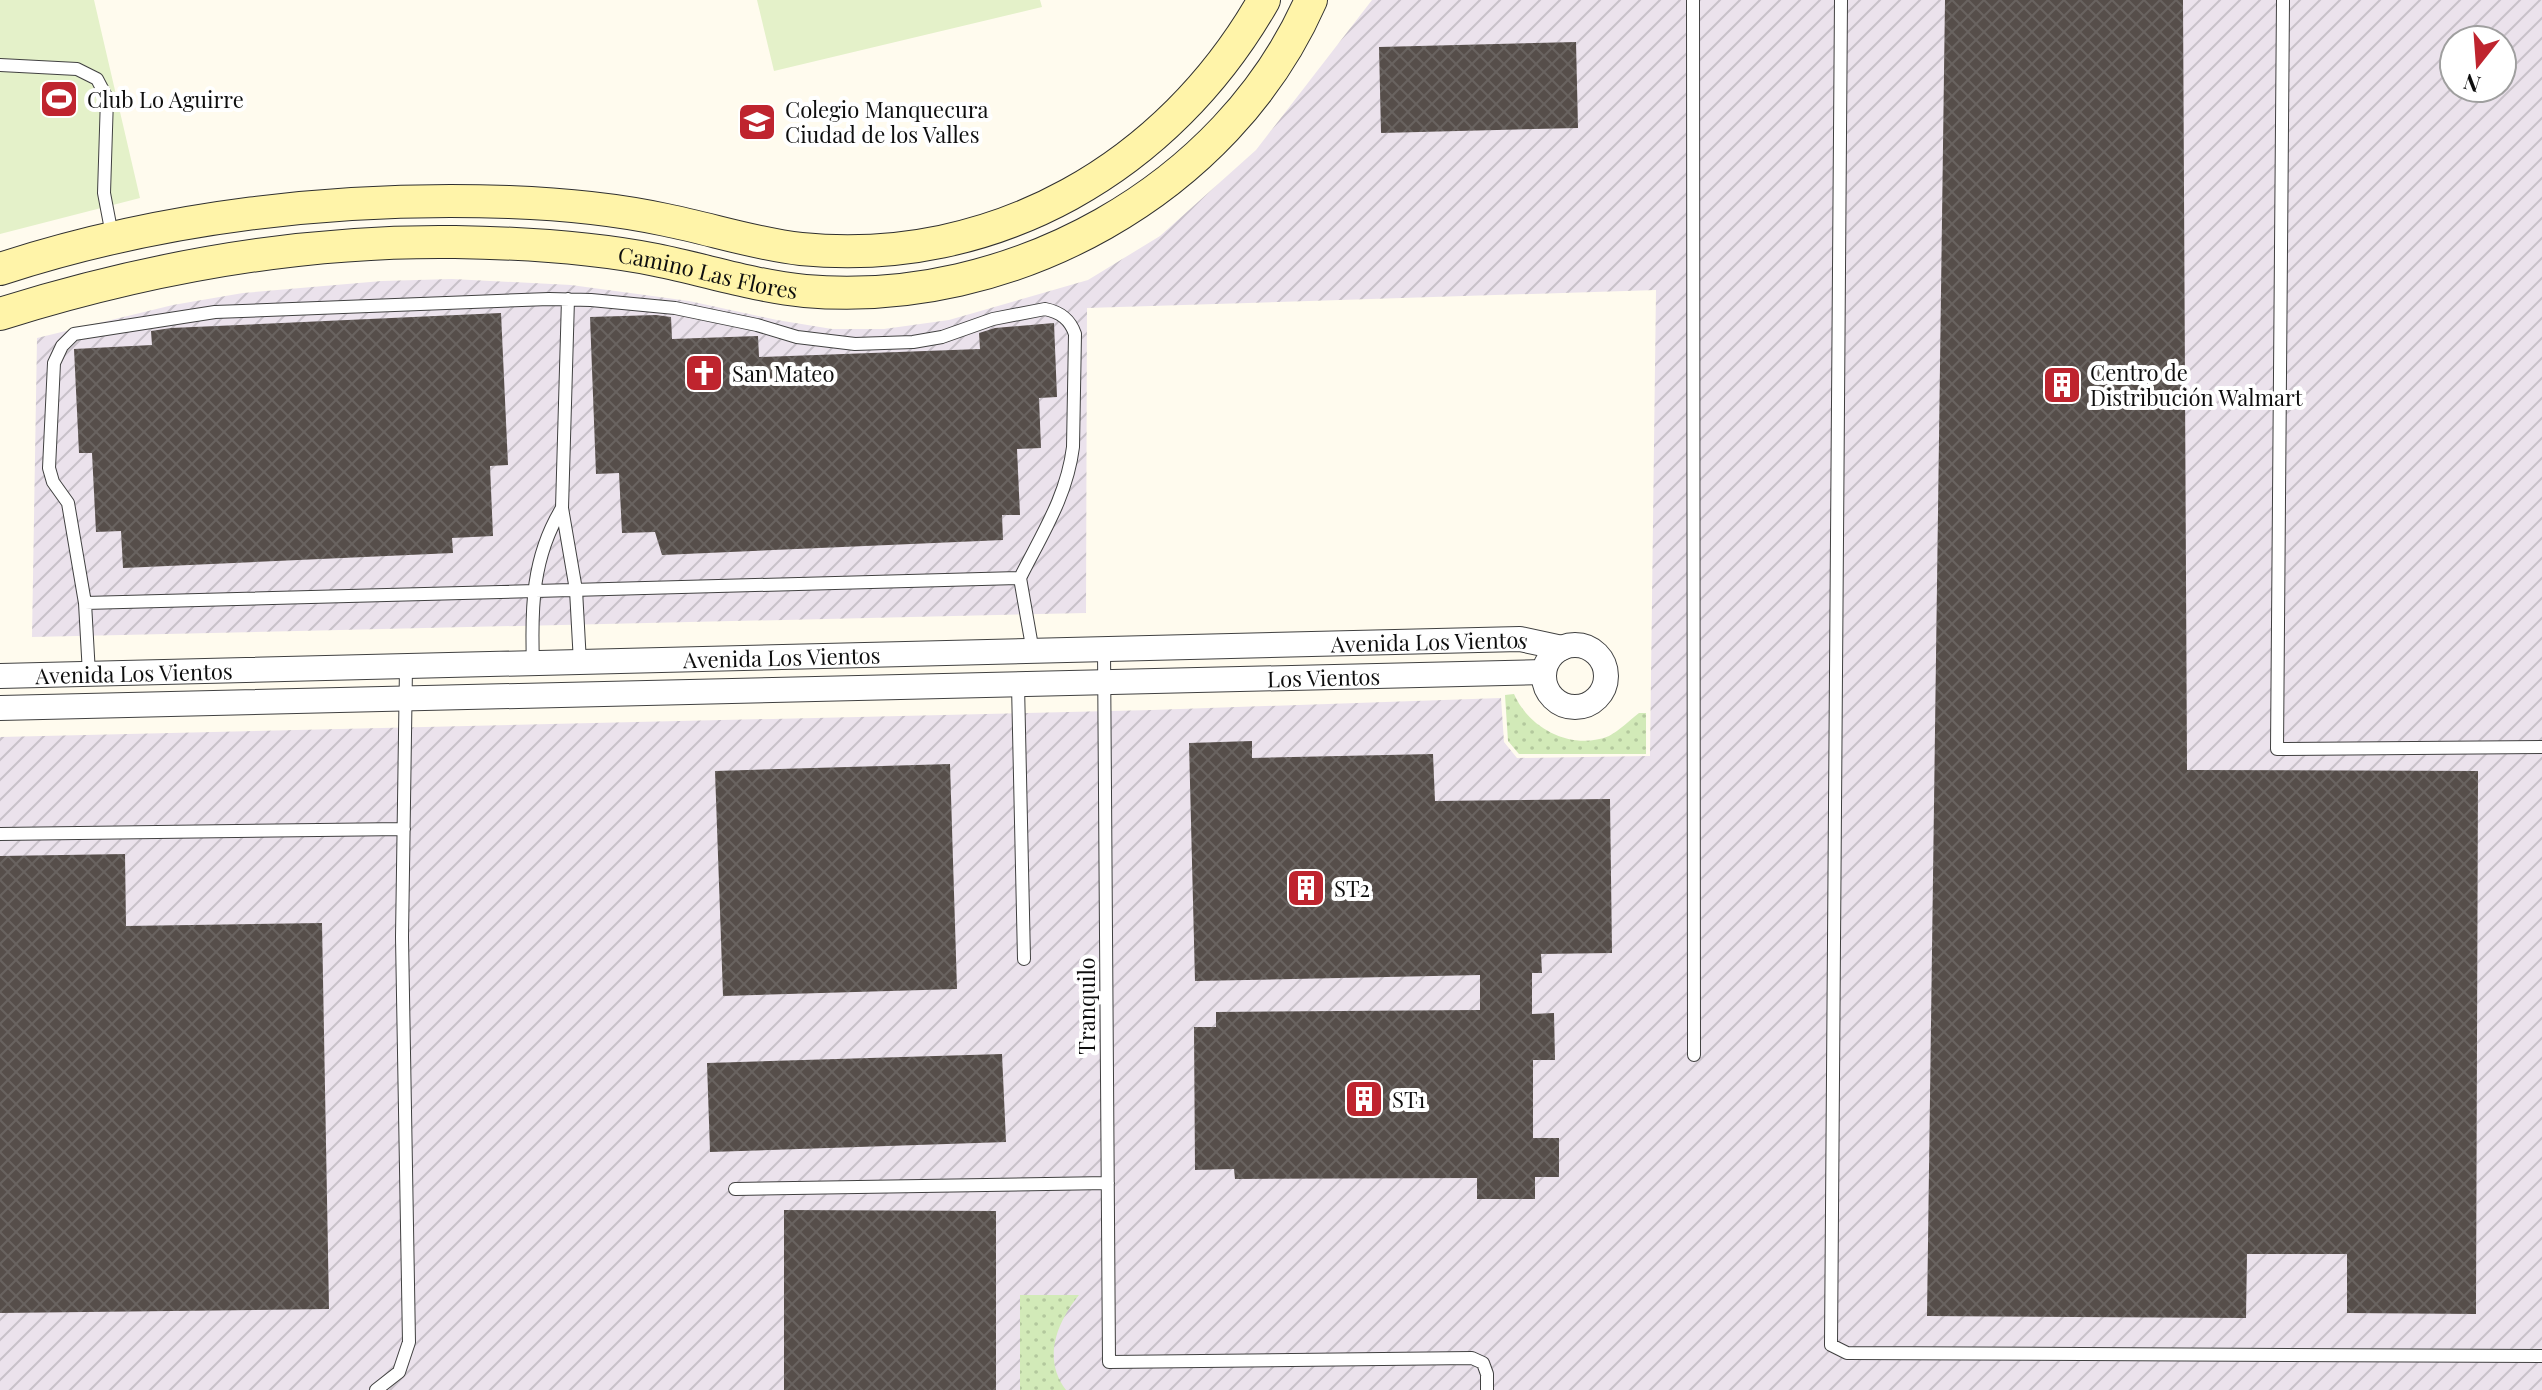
<svg xmlns="http://www.w3.org/2000/svg" width="2542" height="1390" viewBox="0 0 2542 1390" font-family="'Playfair Display',serif">
<style>
.industrial{fill:url(#industrial-furrows);fill-rule:evenodd}
.grass{fill:url(#grass-dots)}
.pitch{fill:#e4f1c9}
.building{fill:url(#building-cross-hatch)}
.lines{fill:none;stroke-linecap:round;stroke-linejoin:round}
.lane-casing{stroke:#414141;stroke-width:14}
.street-casing{stroke:#414141;stroke-width:26}
.secondary-casing{stroke:#303030;stroke-width:34}
.lane{stroke:#fff;stroke-width:12}
.street{stroke:#fff;stroke-width:24}
.secondary{stroke:#fff4a9;stroke-width:32}
.labels{text-anchor:middle;dominant-baseline:central;stroke-width:8;stroke-linejoin:round;paint-order:stroke}
.poi-label{font-size:22px;fill:#0e0e0e;stroke:#fff;text-anchor:start}
.street-label{font-size:22px;fill:#0e0e0e;stroke:#fff}
</style>
<defs>
<pattern id="industrial-furrows" width="10" height="10" patternUnits="userSpaceOnUse" patternTransform="scale(2)"><rect width="10" height="10" fill="#ebe2ec"/><path d="M-1 1l2-2M0 10L10 0M9 11l2-2" fill="none" stroke="#c8c1c9"/></pattern>
<pattern id="grass-dots" width="8" height="8" patternUnits="userSpaceOnUse" patternTransform="scale(2)"><rect width="8" height="8" fill="#d2eab8"/><path d="M2 2h.1M6 6h.1" fill="none" stroke="#b3c89d" stroke-width="1.8" stroke-linecap="round"/></pattern>
<pattern id="building-cross-hatch" width="8" height="8" patternUnits="userSpaceOnUse" patternTransform="scale(2)"><rect width="8" height="8" fill="#564e4a"/><path d="M0 0l8 8M0 8l8-8" fill="none" stroke="#696360"/></pattern>
</defs>
<rect width="100%" height="100%" fill="#fffbee"/>
<path class="industrial" d="M1372,0H2542V1390H0V737L1152,710L1501,698L1504,742L1517,758L1650,756L1656,290L1087,308L1086,613L32,637L37,338L173,305L243,293L382,281L452,279L571,285L689,301L777,320L832,329H884L949,320L1088,280L1160,236L1256,150ZM2454,40H2502V88H2454Z"/>
<path class="grass" d="M1514,694C1529,729 1573,751 1609,736C1619,731 1630,720 1639,713H1646V754H1519L1508,741L1505,695Z
M1020,1295H1079C1057,1322 1042,1359 1066,1390H1020Z"/>
<path class="pitch" d="M0,0H94L140,198L0,234Z
M757,0H1040L1042,7L774,71Z"/>
<path class="building" d="M1945,0H2183L2187,770L2478,771L2476,1314L2347,1313V1254H2247L2246,1318L1927,1316Z
M1576,42L1578,128L1381,133L1379,47Z
M501,313L508,465L490,466L493,536L452,538L453,553L123,568L121,531L96,532L92,453H79L74,349L152,345L151,331L171,328Z
M656,315L671,317L672,339L758,336L759,357L980,349L979,333L995,328L1054,323L1057,397L1039,398L1041,448L1017,449L1020,515H1002L1003,540L662,555L655,532L622,533L619,473L596,474L590,317Z
M1252,741V758L1433,754L1435,801L1610,799L1612,953L1541,954L1542,973H1532V1014L1554,1013L1555,1060H1533V1138H1559V1177H1535V1199H1477V1178L1235,1179L1234,1169L1195,1170L1194,1027H1216V1012L1480,1010V975L1195,981L1189,743Z
M950,764L957,989L723,996L715,771Z
M125,854L126,926L322,923L329,1309L0,1313V856Z
M1002,1054L1006,1142L710,1152L707,1063Z
M784,1210L996,1211V1390H784Z"/>
<g class="lines">
<g class="lane-casing">
<path id="lane" d="M1693,0L1694,1055
M1841,0L1831,1345L1847,1353L2542,1356
M2283,0L2277,749L2542,747
M0,65L77,69L97,79L107,98L104,193L112,235
M549,299L591,300L675,308L757,325L797,337L855,344L913,342L942,337L993,319L1045,309C1060,312 1070,319 1075,334L1073,447C1067,496 1042,534 1020,578L85,603L68,503L53,482L49,468L54,363L62,346L74,334L215,312Z
M562,508L568,299
M1020,578L1033,652
M85,603L89,674
M1104,650L1109,1362L1472,1358L1483,1363L1487,1374V1390
M533,664C531,608 532,557 562,508L576,590L580,663
M1018,685L1024,959
M0,834L404,829
M735,1189L1108,1183
M376,1390L399,1372L409,1342L402,937L406,667"/>
</g>
<g class="street-casing">
<g id="street">
<circle cx="1575" cy="676" r="31"/>
<path id="s1" d="M0,676L1520,639L1562,648"/>
<path id="s2" d="M0,708L1544,672"/>
</g>
</g>
<g class="secondary-casing">
<g id="secondary">
<path d="M0,269C163,216 338,196 509,202C562,204 615,209 666,220C711,229 755,244 801,249C995,268 1169,167 1264,0"/>
<path id="s3" d="M0,314C147,268 300,240 455,242C522,243 590,247 656,260C706,270 754,286 805,291C1010,309 1227,191 1311,0"/>
</g>
</g>
<use href="#lane" class="lane"/>
<use href="#street" class="street"/>
<use href="#secondary" class="secondary"/>
</g>
<defs>
<g id="stadium-square" transform="scale(2)"><rect x="-9" y="-9" width="18" height="18" rx="4" fill="#bf242e" stroke="#fff"/><path d="M0-5a6.5 5 0 1 0 0 10a6.5 5 0 1 0 0-10ZM-3.5-1.8h7v3.6h-7Z" fill="#fff"/></g>
<g id="school-square" transform="scale(2)"><rect x="-9" y="-9" width="18" height="18" rx="4" fill="#bf242e" stroke="#fff"/><path d="M0-5L7-2L0 1L-7-2ZM-4 1L0 2.5L4 1V4Q0 6-4 4Z" fill="#fff"/></g>
<g id="church-square" transform="scale(2)"><rect x="-9" y="-9" width="18" height="18" rx="4" fill="#bf242e" stroke="#fff"/><path d="M-1.2-6h2.4v3.5h3.3v2.4h-3.3V6h-2.4V-.1h-3.3v-2.4h3.3Z" fill="#fff"/></g>
<g id="building-square" transform="scale(2)"><rect x="-9" y="-9" width="18" height="18" rx="4" fill="#bf242e" stroke="#fff"/><path d="M-4-6H4V6H1V3H-1V6H-4ZM-2.5-4.3h1.7v1.8h-1.7ZM.8-4.3h1.7v1.8H.8ZM-2.5-1h1.7V.8h-1.7ZM.8-1h1.7V.8H.8Z" fill="#fff"/></g>
</defs>
<g fill-rule="evenodd">
<use href="#stadium-square" x="59" y="99"/>
<use href="#school-square" x="757" y="122"/>
<use href="#church-square" x="704" y="373"/>
<use href="#building-square" x="2062" y="385"/>
<use href="#building-square" x="1306" y="888"/>
<use href="#building-square" x="1364" y="1099"/>
</g>
<g class="labels">
<g class="poi-label">
<text x="87" y="99">Club Lo Aguirre</text>
<text x="785" y="109">Colegio Manquecura<tspan x="785" dy="25">Ciudad de los Valles</tspan></text>
<text x="2090" y="372">Centro de<tspan x="2090" dy="25">Distribución Walmart</tspan></text>
<text x="732" y="373">San Mateo</text>
<text x="1334" y="888">ST2</text>
<text x="1392" y="1099">ST1</text>
</g>
<g class="street-label">
<text stroke="none"><textPath href="#s3" startOffset="718">Camino Las Flores</textPath></text>
<text stroke="none"><textPath href="#s1" startOffset="1430">Avenida Los Vientos</textPath></text>
<text stroke="none"><textPath href="#s1" startOffset="782">Avenida Los Vientos</textPath></text>
<text stroke="none"><textPath href="#s1" startOffset="134">Avenida Los Vientos</textPath></text>
<text stroke="none"><textPath href="#s2" startOffset="1324">Los Vientos</textPath></text>
<text transform="translate(1086 1006) rotate(-90)">Tranquilo</text>
</g>
</g>
<g transform="translate(2478 64) rotate(197)"><circle r="38" fill="#ffffff" stroke="#9f9f9f" stroke-width="2"/>
<path d="M0-6L14 30L0 20L-14 30Z" fill="#bf242e"/>
<text y="-12" font-size="22" font-weight="bold" text-anchor="middle" fill="#0e0e0e">N</text>
</g>
</svg>
